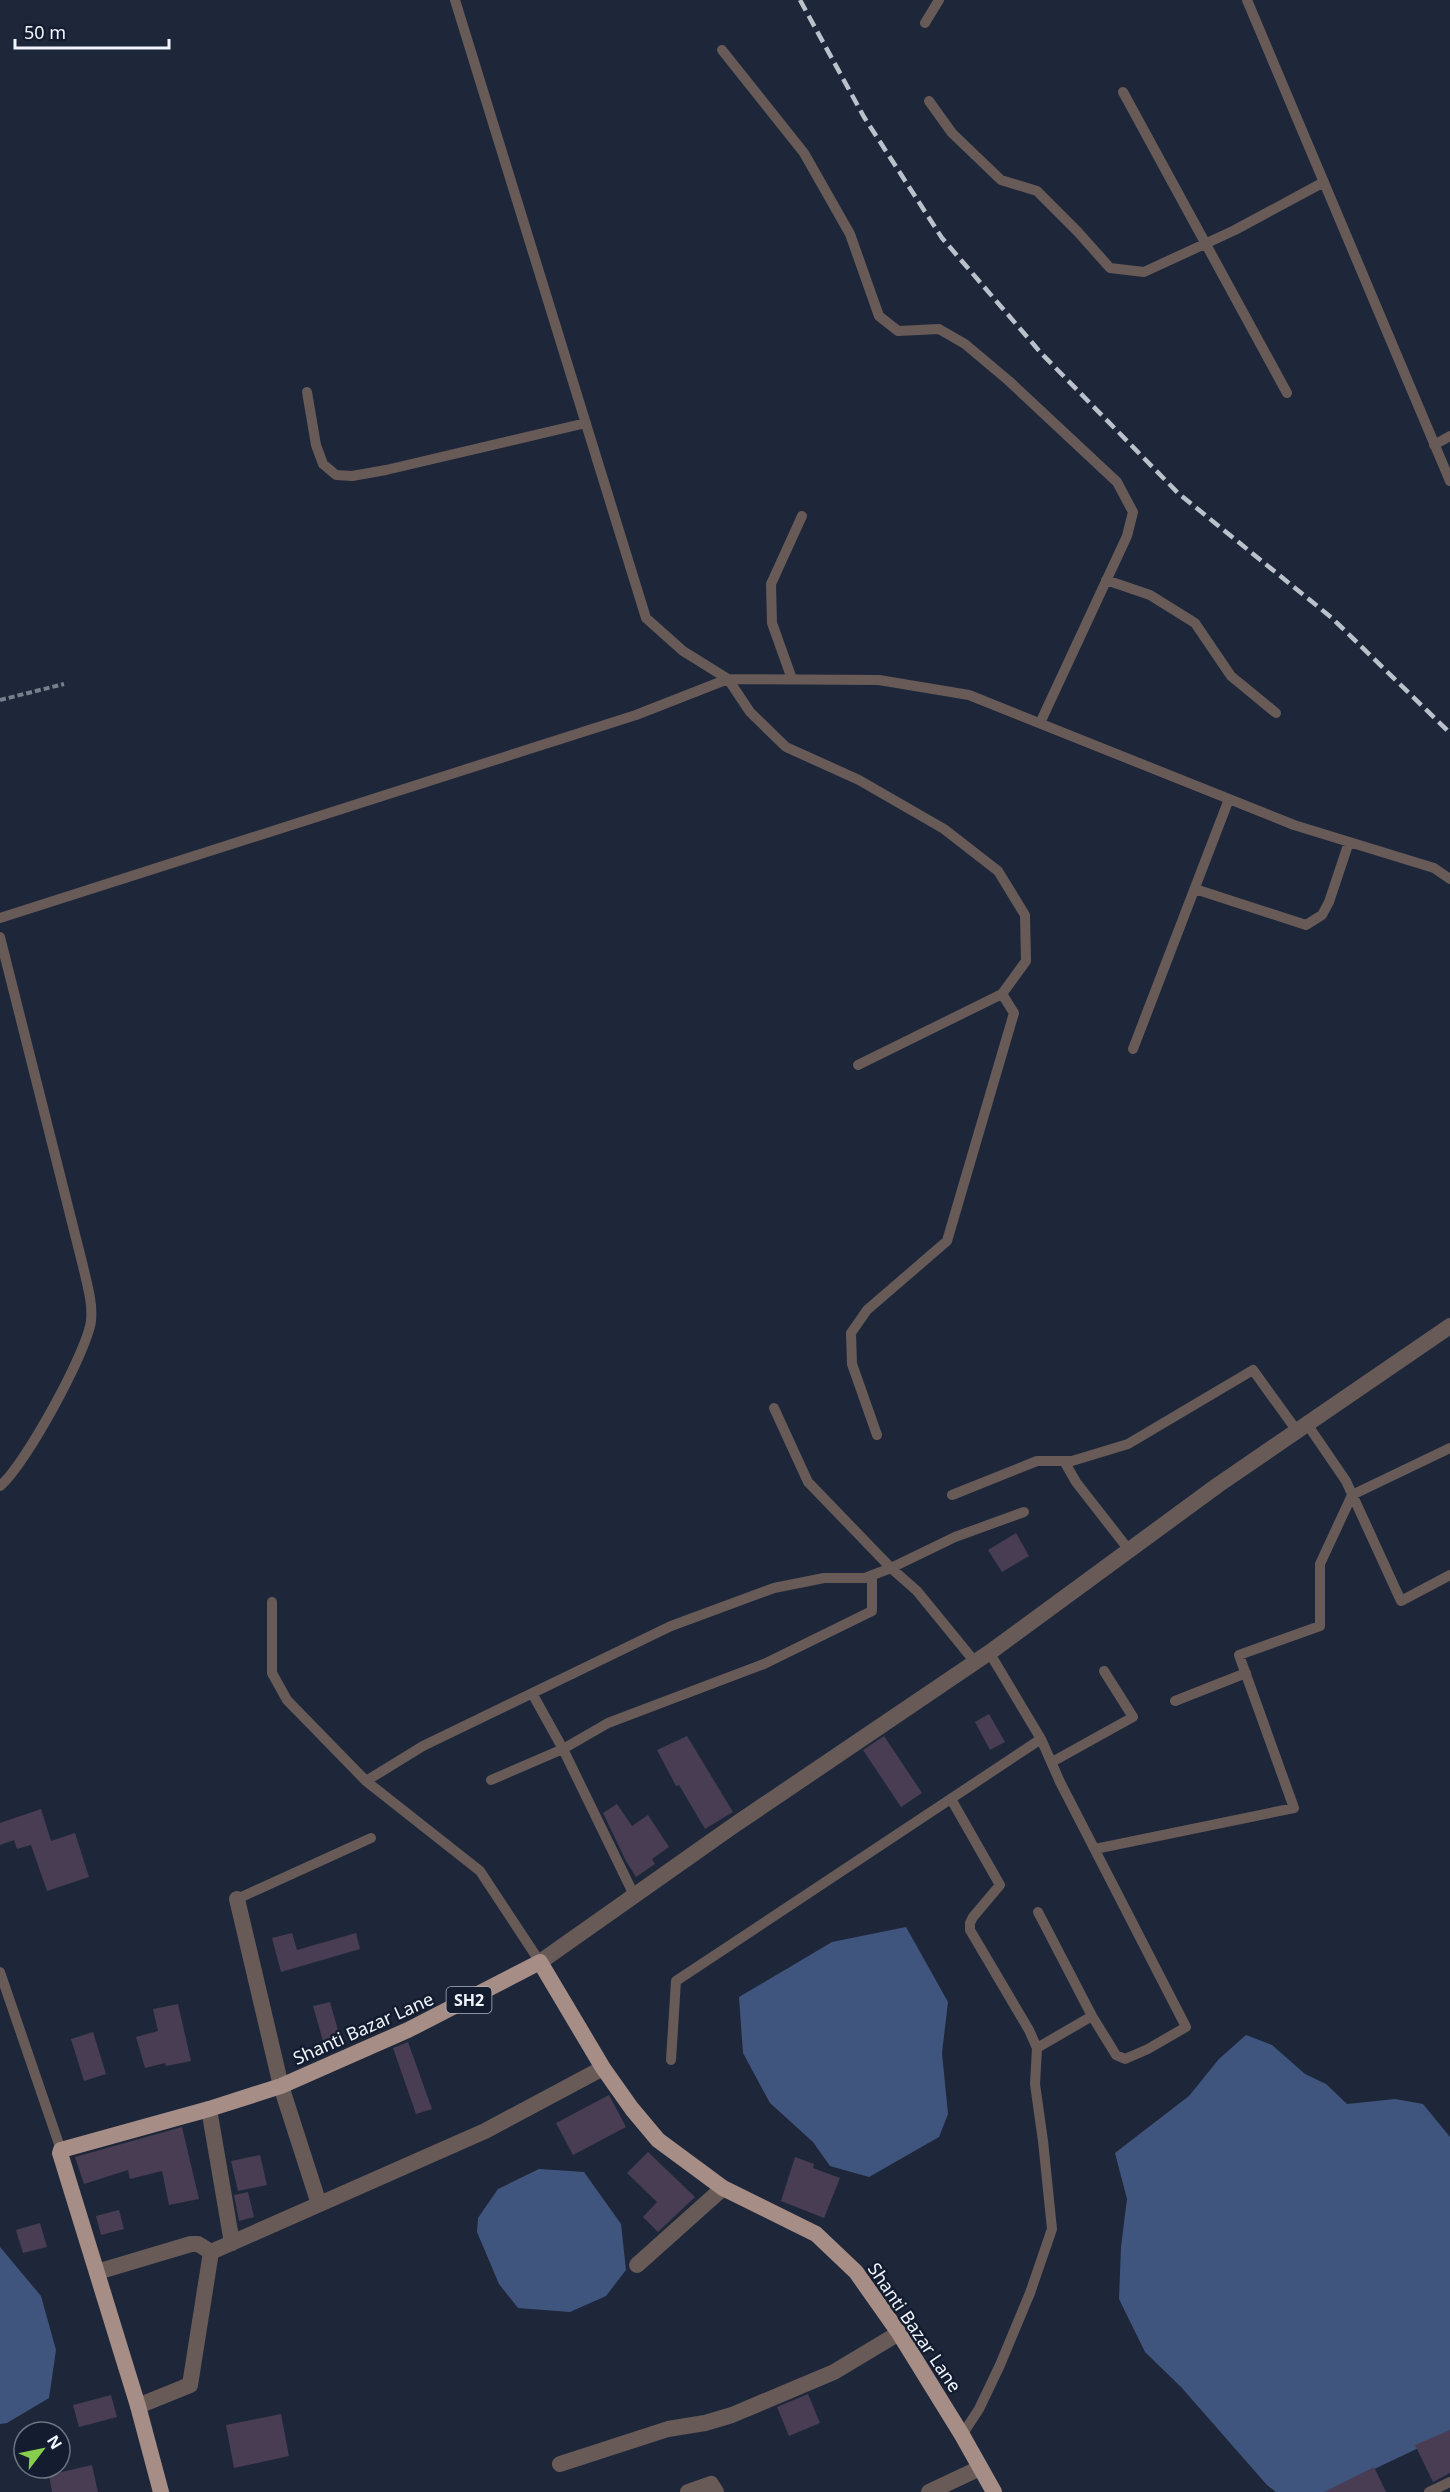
<svg xmlns="http://www.w3.org/2000/svg" width="1450" height="2492" viewBox="0 0 1450 2492" font-family="'Noto Sans',sans-serif">
<style>
.water{fill:#40557e}
.building{fill:#483d52}
.lines{fill:none;stroke-linecap:round;stroke-linejoin:round}
.path{stroke:#777e8c;stroke-width:4;stroke-dasharray:6 3;stroke-linecap:butt}
.service{stroke:#675a57;stroke-width:10}
.minor{stroke:#675a57;stroke-width:16}
.primary{stroke:#a68d86;stroke-width:16}
.rail{stroke:#bbc1cb;stroke-width:4.5;stroke-dasharray:12 6;stroke-linecap:butt}
.labels{text-anchor:middle;dominant-baseline:central;stroke-width:5;stroke-linejoin:round;paint-order:stroke}
.shield{fill:#141d2f;stroke:#afb4bf;stroke-width:1.5}
.shield-label{font-size:16px;font-weight:bold;fill:#f1f5fd}
.street-label{font-size:18px;fill:#f1f5fd;stroke:#141d2f}
</style>
<rect width="100%" height="100%" fill="#1e273a"/>
<path class="water" d="M906,1927L948,2002L942,2053L948,2114L939,2137L869,2177L830,2166L813,2142L770,2103L743,2053L739,1997L832,1942Z
M1246,2035L1272,2045L1305,2074L1326,2084L1347,2104L1395,2099L1423,2104L1450,2137V2433L1326,2492H1276L1267,2485L1181,2387L1145,2352L1119,2299L1121,2247L1127,2199L1115,2153L1189,2096L1219,2059Z
M539,2169L584,2172L621,2224L626,2270L606,2296L570,2312L518,2308L499,2284L477,2232L478,2218L498,2189Z
M0,2247L41,2296L56,2350L49,2398L7,2423L0,2424Z"/>
<path class="building" d="M1016,1533L1029,1556L1002,1572L988,1550Z
M989,1714L1005,1742L990,1750L975,1722Z
M687,1736L733,1812L705,1829L679,1785L676,1786L657,1750Z
M884,1736L922,1793L901,1807L863,1750Z
M617,1804L632,1826L648,1815L669,1847L652,1859L655,1864L636,1877L626,1861L603,1813Z
M41,1809L51,1841L75,1833L89,1877L47,1891L31,1845L17,1849L14,1840L0,1845V1823Z
M292,1933L297,1950L356,1933L360,1949L281,1972L272,1938Z
M330,2002L342,2044L325,2048L313,2006Z
M178,2004L191,2061L166,2066L165,2063L145,2068L136,2037L158,2031L153,2009Z
M93,2032L106,2074L84,2081L71,2039Z
M408,2042L432,2109L416,2114L393,2048Z
M609,2095L626,2127L573,2155L556,2123Z
M182,2127L199,2199L169,2205L162,2171L130,2179L128,2170L84,2184L75,2157Z
M648,2152L695,2197L658,2232L643,2217L657,2202L627,2173Z
M260,2155L267,2185L238,2191L231,2161Z
M795,2157L814,2164L813,2168L840,2178L824,2218L781,2201Z
M248,2192L254,2217L239,2221L234,2195Z
M119,2210L124,2229L101,2235L96,2216Z
M40,2223L47,2247L23,2253L16,2230Z
M808,2394L820,2423L789,2436L777,2407Z
M111,2395L117,2417L79,2427L73,2405Z
M281,2414L289,2456L234,2468L226,2425Z
M1450,2430V2473L1433,2482L1415,2445Z
M92,2465L98,2492H52L49,2475Z
M1374,2467L1386,2492H1324Z"/>
<g class="lines">
<path class="path" d="M0,700L64,684"/>
<path class="service" d="M455,0L646,618L683,651L728,679L750,712L786,747L859,780L944,829L998,871L1025,915L1026,961L1002,994L1014,1013L947,1241L867,1310L851,1333L852,1364L877,1435
M1247,0L1450,481
M925,23L939,0
M722,50L804,153L850,234L879,316L898,331L939,329L965,344L1009,381L1117,482L1133,512L1127,536L1040,723
M1123,92L1287,393
M929,101L952,133L1001,180L1037,191L1078,232L1110,268L1144,272L1235,230L1324,182
M307,392L316,445L323,464L336,475L352,476L386,470L586,423
M1434,445L1450,436
M1106,580L1150,595L1195,623L1231,676L1276,713
M792,679L772,623L771,584L802,516
M1195,889L1306,925L1322,915L1329,902L1349,842
M0,918L636,715L728,679L879,680L969,695L1294,825L1434,868L1450,879
M0,937L83,1266C87,1284 93,1303 91,1321C87,1352 24,1467 0,1486
M1133,1049L1229,799
M858,1065L1002,994
M774,1408L808,1482L891,1568L917,1591L975,1662
M1307,1424L1346,1481L1401,1601L1450,1575
M1064,1461L1076,1482L1129,1550
M952,1495L1037,1461H1072L1128,1444L1253,1370L1297,1431
M272,1602V1673L287,1700L366,1781L480,1871L540,1962
M989,1652L1041,1739L1060,1782L1186,2027L1148,2049L1125,2059L1116,2055L1092,2016L1038,1912
M533,1695L563,1749L634,1895
M1175,1701L1246,1673
M1052,1762L1133,1717L1104,1671
M491,1780L563,1749L608,1723L764,1664L872,1611V1575
M366,1781L423,1746L671,1626L774,1588L824,1578H865L891,1568L955,1537L1024,1512
M951,1799L1000,1885L973,1917L970,1923V1930L1029,2030L1037,2048L1035,2084L1043,2141L1052,2229L1030,2293L1000,2365L979,2409L962,2435
M1095,1849L1294,1808L1239,1655L1320,1626V1564L1352,1495L1450,1448
M237,1899L371,1838
M0,1972L61,2150
M1037,2048L1092,2016
M671,2060L676,1981L1041,1739
M1429,2492L1450,2482"/>
<path class="minor" d="M237,1899L281,2086L319,2204
M540,1962L733,1826L993,1650L1218,1485L1450,1326
M209,2109L232,2243
M637,2265L723,2188
M97,2272L191,2244H198L211,2252
M138,2406L190,2385L211,2252L485,2131L603,2068
M560,2464L668,2429L705,2423L732,2415L834,2372L899,2333
M688,2492L711,2484L716,2492
M929,2492L980,2468"/>
<path class="primary" d="M161,2492L138,2406L60,2153L61,2150L209,2109L281,2086L408,2030L540,1962L603,2068L632,2109L658,2140L723,2188L816,2234L856,2272L899,2333L962,2435L994,2492"/>
<path class="rail" d="M800,0L864,117L942,238L1041,353L1178,493L1332,618L1450,733"/>
</g>
<g class="labels">
<rect class="shield" x="446.5" y="1987" width="45" height="26" rx="4.5"/>
<g class="shield-label">
<text x="469" y="2000">SH2</text>
</g>
<g class="street-label">
<text transform="translate(363 2028) rotate(-24)">Shanti Bazar Lane</text>
<text transform="translate(915 2327) rotate(56)">Shanti Bazar Lane</text>
</g>
</g>
<g transform="translate(42 2450) rotate(58)"><circle r="28" fill="#141d2f" stroke="#6c7381" stroke-width="1.5"/>
<path d="M0-4.5L10 22L0 15L-10 22Z" fill="#85cf4c"/>
<text y="-9" font-size="16" font-weight="bold" text-anchor="middle" fill="#f1f5fd">N</text>
</g>
<path d="M15 39v9h154v-9" fill="none" stroke="#f1f5fd" stroke-width="3"/>
<text x="24" y="39" font-size="18" fill="#f1f5fd" stroke="#141d2f" stroke-width="4.5" paint-order="stroke">50 m</text>
</svg>
